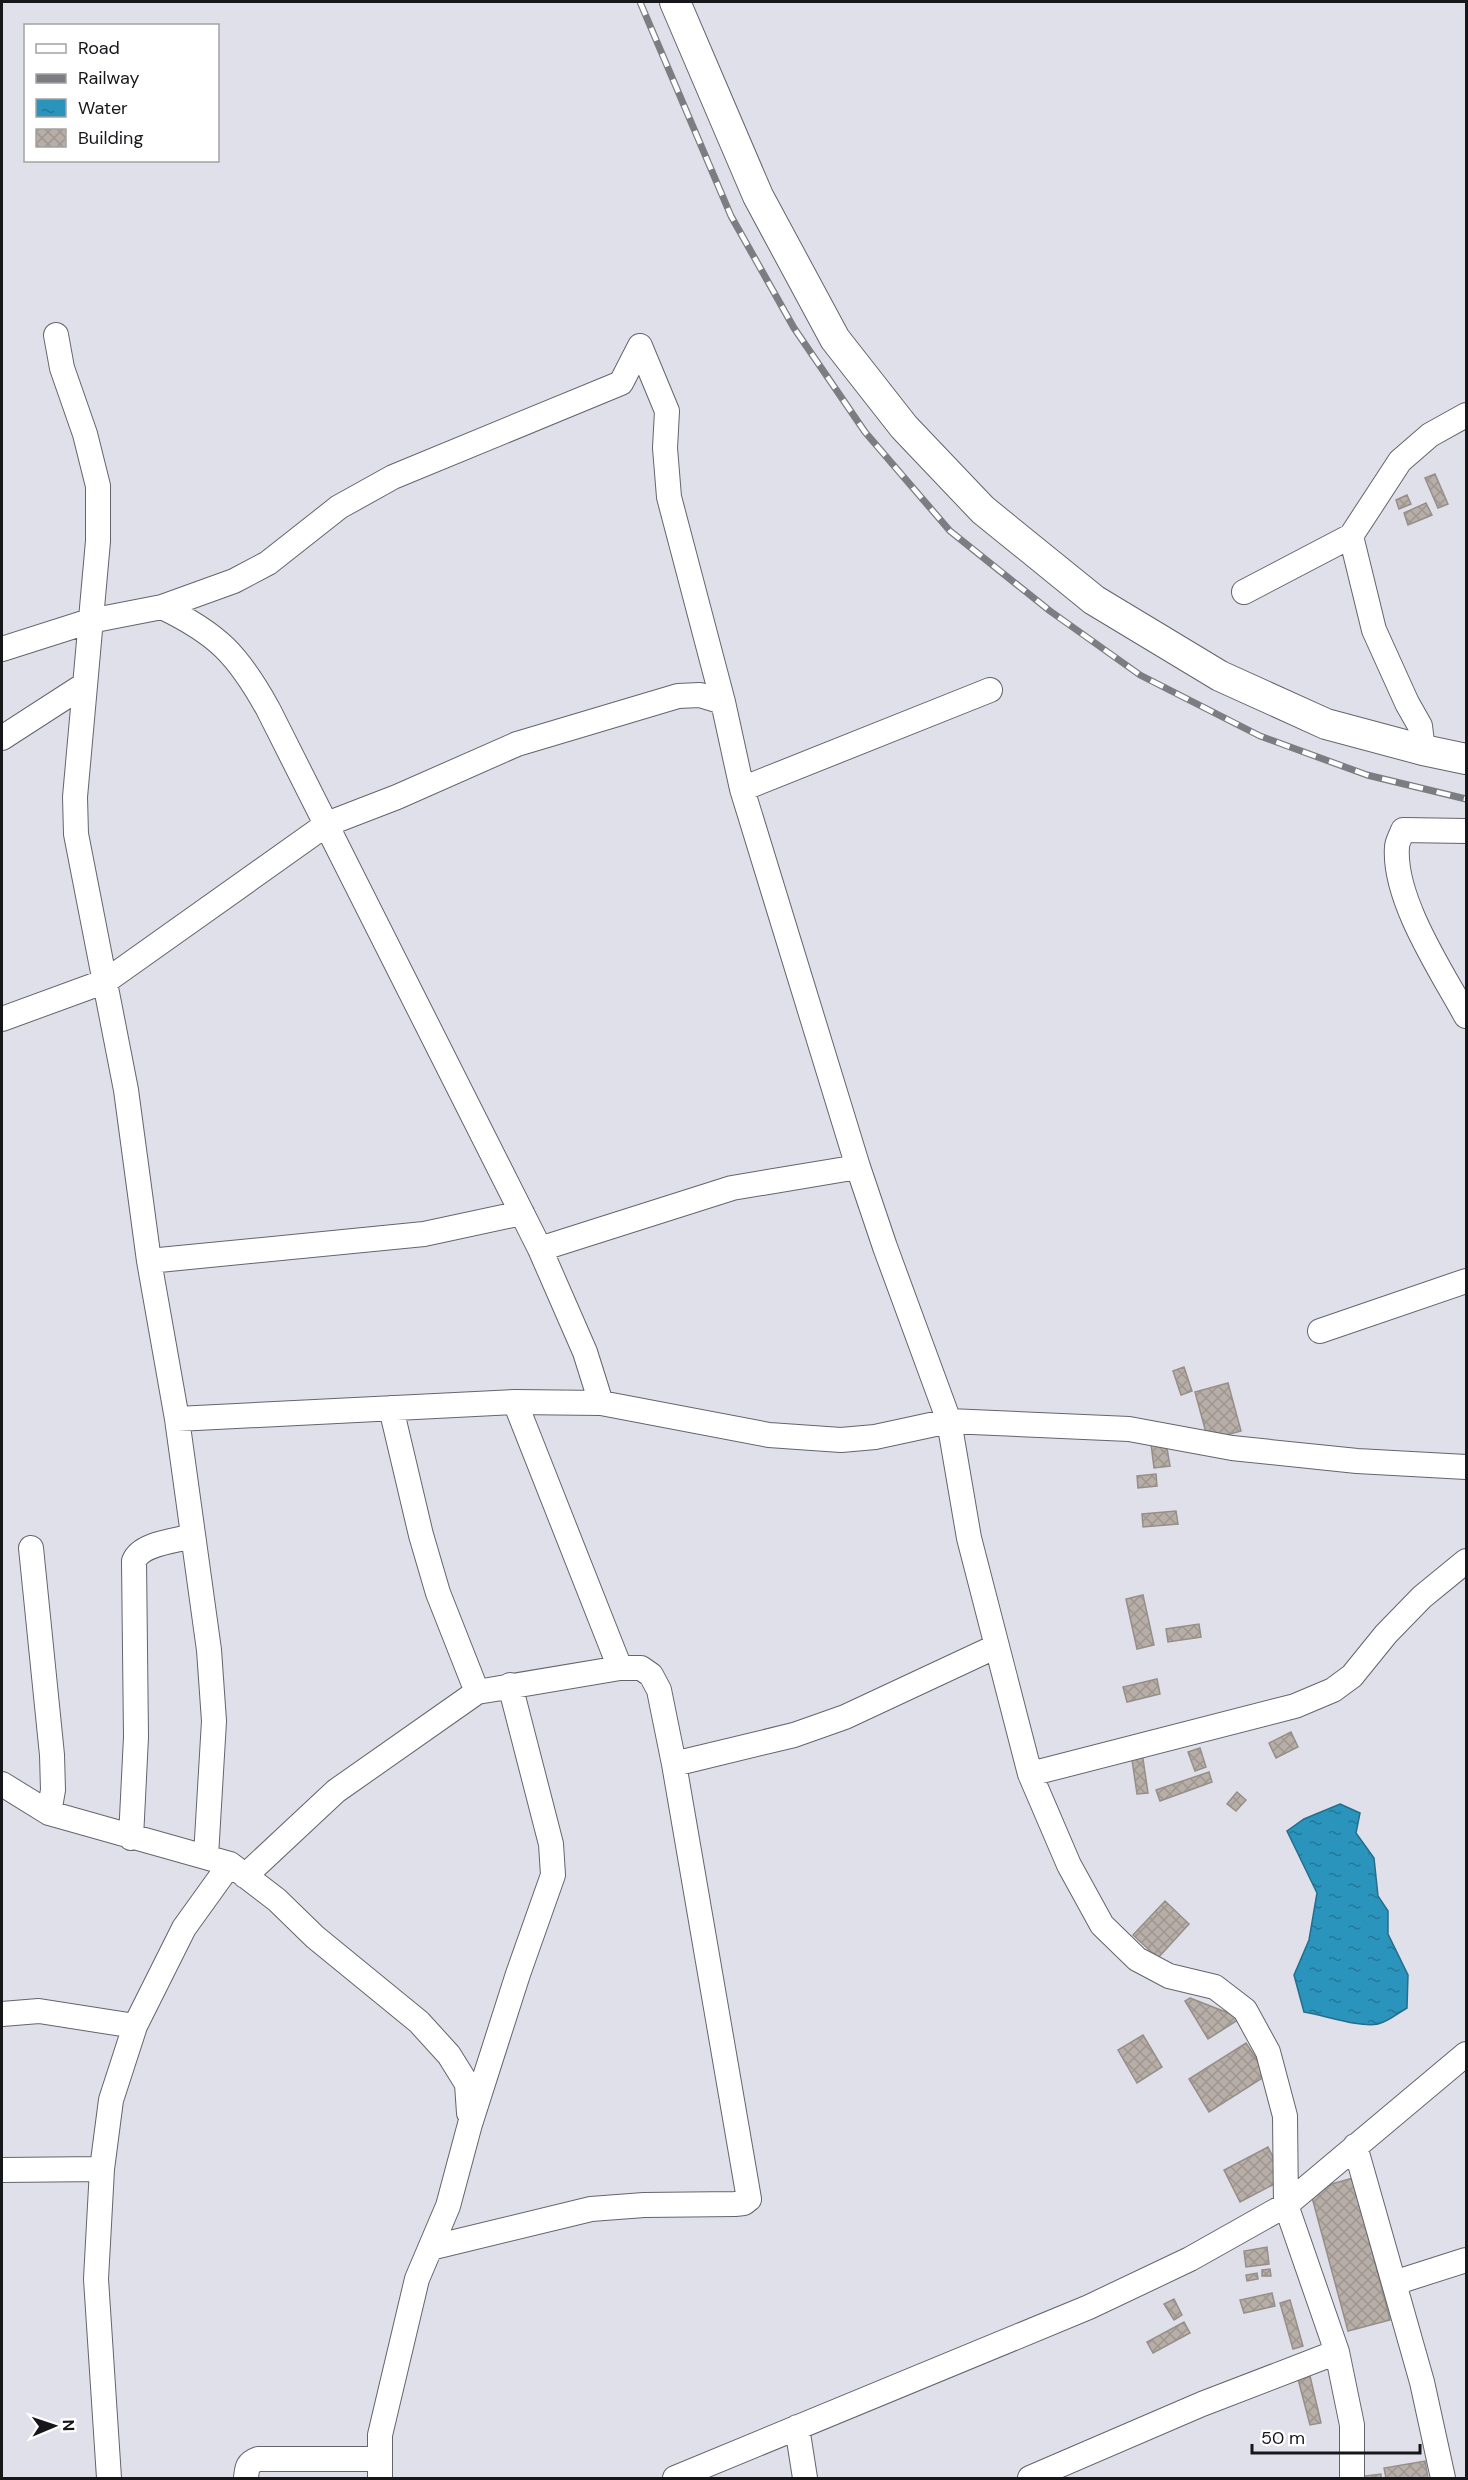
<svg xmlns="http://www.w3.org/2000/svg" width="1468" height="2480" viewBox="0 0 1468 2480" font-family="'DM Sans',sans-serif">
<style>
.water{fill:url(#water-ripples);stroke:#246e8c;stroke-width:1.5}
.building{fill:url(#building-cross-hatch);stroke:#978e88;stroke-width:1.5}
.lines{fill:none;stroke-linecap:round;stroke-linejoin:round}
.minor-casing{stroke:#64646d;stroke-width:26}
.tertiary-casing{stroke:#64646d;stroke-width:32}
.minor{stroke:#fff;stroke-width:24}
.tertiary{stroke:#fff;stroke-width:30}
.rail-casing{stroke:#7c7c83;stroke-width:7}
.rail{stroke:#fff;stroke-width:4.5;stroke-dasharray:14;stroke-linecap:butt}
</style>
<defs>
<pattern id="water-ripples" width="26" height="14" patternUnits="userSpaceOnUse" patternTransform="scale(1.5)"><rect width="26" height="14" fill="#2a94bc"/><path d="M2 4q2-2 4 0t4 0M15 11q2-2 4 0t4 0" fill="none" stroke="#237898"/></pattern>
<pattern id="building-cross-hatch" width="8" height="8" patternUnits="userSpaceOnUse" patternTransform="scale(1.5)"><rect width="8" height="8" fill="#b7aea7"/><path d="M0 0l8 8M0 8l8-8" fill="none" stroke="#9d958f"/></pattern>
</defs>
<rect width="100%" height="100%" fill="#e0e0eb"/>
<path class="water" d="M1340,1804L1360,1813L1356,1833L1374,1858L1378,1896L1388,1911V1934L1408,1975L1407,2008C1398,2013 1388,2022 1378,2024C1360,2028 1324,2015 1304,2012L1294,1975L1309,1940L1317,1893L1287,1831L1304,1819Z"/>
<path class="building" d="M1435,474L1448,504L1438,508L1425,478Z
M1407,495L1411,504L1399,509L1396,500Z
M1426,503L1432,515L1408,525L1404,513Z
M1184,1367L1192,1391L1181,1395L1173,1371Z
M1228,1383L1241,1431L1208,1440L1195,1392Z
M1166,1442L1170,1466L1154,1468L1151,1444Z
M1156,1474L1157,1486L1138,1488L1137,1476Z
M1176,1511L1178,1524L1143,1527L1142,1514Z
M1143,1595L1154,1645L1137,1649L1126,1599Z
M1199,1624L1201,1637L1168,1642L1166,1629Z
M1157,1679L1160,1694L1127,1702L1123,1687Z
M1291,1732L1298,1747L1276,1758L1269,1743Z
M1200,1748L1206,1767L1195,1771L1188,1752Z
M1142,1752L1148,1793L1137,1794L1131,1753Z
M1209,1772L1212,1782L1160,1801L1156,1790Z
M1237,1792L1246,1800L1236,1811L1227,1804Z
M1165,1901L1189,1924L1158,1958L1133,1935Z
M1190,1998L1241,2018L1208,2039L1185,2001Z
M1143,2035L1162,2067L1137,2083L1118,2050Z
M1246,2043L1267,2075L1209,2112L1189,2079Z
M1268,2147L1284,2179L1240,2202L1224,2170Z
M1353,2178L1390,2320L1348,2331L1310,2190Z
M1267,2247L1269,2264L1246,2267L1244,2251Z
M1270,2269L1271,2276H1262V2270Z
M1257,2273L1258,2279L1247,2281L1246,2275Z
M1272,2293L1275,2306L1244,2313L1240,2300Z
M1174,2299L1182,2315L1174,2320L1164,2304Z
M1290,2300L1303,2346L1293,2349L1280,2303Z
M1184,2322L1190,2333L1153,2353L1147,2342Z
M1310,2376L1321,2423L1310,2425L1298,2379Z
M1425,2461L1428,2478H1386L1384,2468Z
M1381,2474V2478H1365L1364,2476Z"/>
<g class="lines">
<g class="minor-casing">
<path id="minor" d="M56,335L62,368L85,434L98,486V541L75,797L76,834L126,1090L149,1261L177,1419L209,1650L214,1721L206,1856
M640,346L667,411L665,448L669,497L723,702L742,789L858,1167L885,1247L949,1421L969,1538L1030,1774L1069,1865L1102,1925L1137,1959L1169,1976L1215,1987L1245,2010L1268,2052L1285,2116L1286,2205L1337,2352L1352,2425V2478
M1244,592L1351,536
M162,607C218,634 238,655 268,709L540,1249L585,1352L601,1403
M2,649L90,621L162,607L234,581L268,563L339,507L393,477L621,383L640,346
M2,738L84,685
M1423,750L1420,726L1407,703L1374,630L1351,536L1400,461L1430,435L1466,415
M742,789L990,690
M1466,831L1403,830C1401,836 1397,842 1397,847C1393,899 1442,972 1466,1016
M2,1019L106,981L327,824L397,797L517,744L678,696L700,695L723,702
M540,1249L732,1188L858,1167
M149,1261L424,1234L522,1213
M1320,1331L1466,1281
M515,1402L620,1668
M391,1408L421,1535L438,1593L477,1692
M177,1419L515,1402L601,1403L769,1435L841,1440L875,1437L949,1421L1129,1429L1232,1448L1357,1461L1466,1467
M31,1548L52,1755L53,1790L49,1813
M674,1764L794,1735L845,1717L997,1646
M1030,1774L1295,1706L1333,1690L1352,1676L1386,1634L1422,1597L1466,1561
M2,1784L49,1813L230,1864L277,1900L315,1937L419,2022L449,2055L467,2084L469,2113
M131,1838L136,1737L134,1561C141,1543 176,1541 193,1536
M245,1876L336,1791L477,1692L620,1668H641L651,1675L659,1690L674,1764L749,2199L744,2203L735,2204L644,2205L591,2209L430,2248
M2,2014L39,2011L135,2026
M1355,2146L1422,2382L1443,2478
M2,2170L102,2169
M1394,2283L1466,2260
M797,2427L805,2478
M109,2478L96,2279L102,2169L111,2100L135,2026L184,1928L230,1864
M246,2478C247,2468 247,2463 258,2459H379
M380,2478V2435L417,2279L448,2206L470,2124L518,1974L553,1875L551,1844L510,1685
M675,2478L1089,2307L1190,2259L1286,2205L1466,2054
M1030,2478L1202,2404L1337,2352"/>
</g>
<g class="tertiary-casing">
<path id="tertiary" d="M675,2L758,196L835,339L904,427L983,510L1094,600L1220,676L1326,724L1423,750L1466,759"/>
</g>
<use href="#minor" class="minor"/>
<use href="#tertiary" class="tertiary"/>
<g class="rail-casing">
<path id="rail" d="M640,2L731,216L794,328L865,432L950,531L1050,611L1140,675L1260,736L1367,775L1466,799"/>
</g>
<use href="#rail" class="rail"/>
</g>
<rect width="1468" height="2480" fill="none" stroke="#17171b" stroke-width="6"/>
<rect x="24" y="24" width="195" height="138" fill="#ffffff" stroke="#a2a2a4" stroke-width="1.5"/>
<rect x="36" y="44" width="30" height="9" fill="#ffffff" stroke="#a2a2a4" stroke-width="1.5"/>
<text x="78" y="54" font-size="18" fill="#17171b">Road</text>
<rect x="36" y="74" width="30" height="9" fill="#7c7c83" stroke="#a2a2a4" stroke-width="1.5"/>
<text x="78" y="84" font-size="18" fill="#17171b">Railway</text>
<rect x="36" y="99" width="30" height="18" fill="url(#water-ripples)" stroke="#a2a2a4" stroke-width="1.5"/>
<text x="78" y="114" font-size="18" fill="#17171b">Water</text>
<rect x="36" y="129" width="30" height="18" fill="url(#building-cross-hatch)" stroke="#a2a2a4" stroke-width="1.5"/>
<text x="78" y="144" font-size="18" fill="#17171b">Building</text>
<g transform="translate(54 2426) rotate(88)" stroke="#ffffff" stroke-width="4.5" paint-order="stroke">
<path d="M0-4.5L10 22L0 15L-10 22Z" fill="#17171b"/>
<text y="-9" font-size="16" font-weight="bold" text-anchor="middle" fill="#17171b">N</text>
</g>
<path d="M1252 2444v9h168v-9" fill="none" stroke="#17171b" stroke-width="3"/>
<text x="1261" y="2444" font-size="18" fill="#17171b" stroke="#ffffff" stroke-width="4.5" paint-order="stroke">50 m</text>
</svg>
